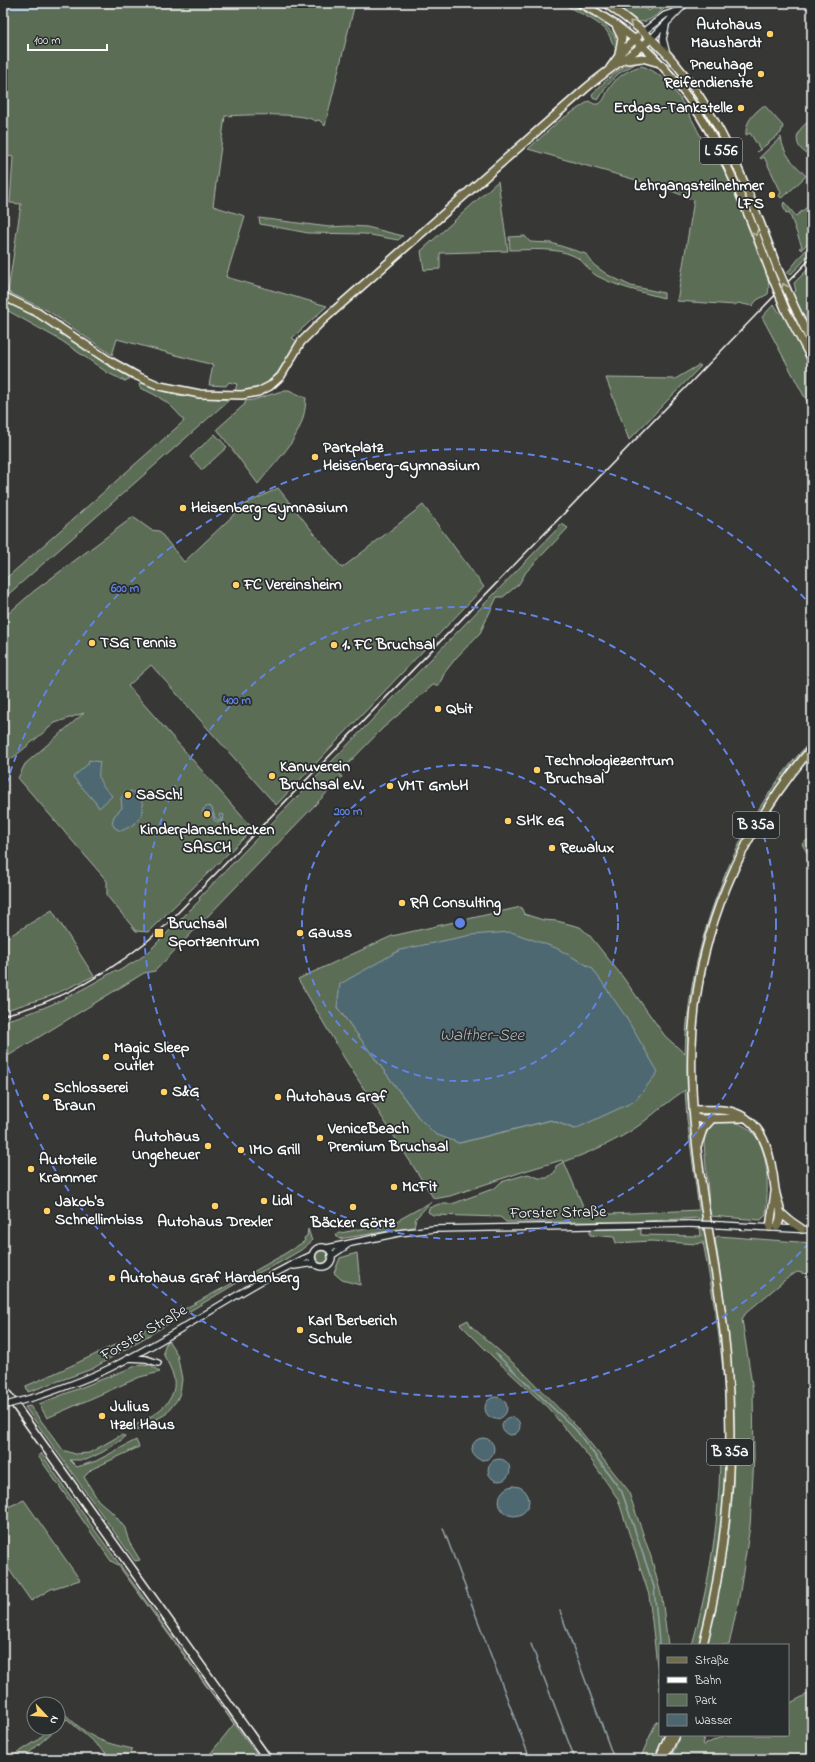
<svg xmlns="http://www.w3.org/2000/svg" width="815" height="1762" viewBox="0 0 815 1762" font-family="'Indie Flower',sans-serif">
<style>
.green{fill:#5b6d57;stroke:#adb6ab;fill-rule:evenodd}
.water{fill:#4d6771;stroke:#94a4aa}
.lines{fill:none;stroke-linecap:round;stroke-linejoin:round}
.stream{stroke:#94a4aa;stroke-width:1.5}
.canal{stroke:#4d6771;stroke-width:5.5}
.minor-casing{stroke:#fff;stroke-width:8}
.major-casing{stroke:#fff;stroke-width:10}
.minor{stroke:#2a2d2e;stroke-width:5.5}
.major{stroke:#716d4b;stroke-width:7}
.rail{stroke:#fff;stroke-width:1.5}
.minor-bridge-casing{stroke:#fff;stroke-width:8;stroke-linecap:butt}
.major-bridge-casing{stroke:#fff;stroke-width:10;stroke-linecap:butt}
.minor-bridge{stroke:#2a2d2e;stroke-width:5.5}
.major-bridge{stroke:#716d4b;stroke-width:7}
.oneway{stroke:#bfbdae}
.ring{fill:none;stroke:#6183e4;stroke-width:2;stroke-dasharray:7 5}
.poi-dot{fill:#ffd166;stroke:#2a2d2e;stroke-width:1.5}
.labels{text-anchor:middle;dominant-baseline:central;stroke-width:3.5;stroke-linejoin:round;paint-order:stroke}
.shield{fill:#2a2d2e;stroke:#bfc0c0;stroke-width:1}
.shield-label{font-size:15px;font-weight:bold;fill:#fff}
.poi-label{font-size:16px;font-weight:bold;fill:#fff;stroke:#2a2d2e;text-anchor:start}
.street-label{font-size:16px;fill:#fff;stroke:#2a2d2e}
.water-label{font-size:17px;font-style:italic;fill:#afbbbf;stroke:#2a2d2e}
.centre{fill:#6183e4;stroke:#2a2d2e;stroke-width:2}
.ring-label{font-size:12px;text-anchor:middle;font-weight:bold;fill:#6183e4;stroke:#2a2d2e;stroke-width:3.5;stroke-linejoin:round;paint-order:stroke}
</style>
<rect width="100%" height="100%" fill="#373735"/>
<filter id="ink" filterUnits="userSpaceOnUse"><feTurbulence type="fractalNoise" baseFrequency=".025" numOctaves="2"/><feDisplacementMap in="SourceGraphic" scale="8" xChannelSelector="R" yChannelSelector="G"/><feConvolveMatrix kernelMatrix="1 2 1 2 8 2 1 2 1" color-interpolation-filters="sRGB"/></filter>
<g filter="url(#ink)">
<path class="green" d="M3,3H355L325,126L319,120L315,121C304,112 242,115 225,116L213,206L245,216L226,277L327,306L292,338L297,341C278,370 276,390 235,391L237,384L229,382L226,386L209,385L213,365L117,339L112,355L48,311L8,292L21,204L10,203L13,157L3,155Z
M561,3H567C585,12 610,22 617,42L619,43L618,49C611,45 611,35 605,29C593,18 575,11 561,3Z
M610,3H641L649,11L658,3H671C662,10 651,23 639,22Z
M653,48L685,85L716,131L749,205L774,271C751,209 727,145 688,90C677,76 664,63 651,50Z
M640,61L618,74L606,87L599,99L597,100L593,97L592,94C606,81 621,64 640,61Z
M642,66C673,76 689,114 703,141L709,136C725,168 740,201 753,235C760,253 772,274 768,294L757,300L752,306L738,303L735,305L677,301L694,200L664,188L528,149L559,121L589,101L594,104H599C605,100 605,95 609,89C615,78 630,68 642,66Z
M763,106H765L783,126L781,133L757,152L760,149L750,133L746,135C745,122 753,114 763,106Z
M812,119V155C800,153 793,141 800,130C803,125 808,122 812,119Z
M781,137C783,155 794,163 806,176L787,194L781,198L779,196L781,192L764,157L761,159L760,157Z
M498,181L508,251L440,253V269L424,270L421,251Z
M784,202L796,216L812,203V239L801,250L799,248L802,247L789,212L786,213L783,205Z
M259,218L329,227L348,226L367,227L403,236L398,240L365,234L308,233L260,224Z
M525,236L530,242L551,243L586,254L594,265L608,275L631,286L664,293V298C641,292 618,287 597,276C588,271 584,260 574,256C556,247 530,250 510,250L509,237Z
M812,242C812,255 799,266 790,275L787,273Z
M812,265V336L796,304L792,293L796,291L794,283Z
M3,296C48,318 91,345 129,377V380L125,381L108,373L62,341L3,308Z
M774,304L779,312L786,316L812,364V411L762,317Z
M699,365L701,366L629,440L606,378L675,379Z
M141,383L177,395L229,400L3,599V581L184,421C173,405 158,395 140,388L139,384Z
M285,390H289L306,398C305,436 280,456 258,484L217,429L245,404V401L253,400Z
M215,434L227,447L202,470L190,457Z
M278,488L342,568L423,505L484,587L276,805L151,665L128,686L253,829L148,932L136,931L107,896V881L18,778L25,764L84,713L55,723L14,757L3,763V618L34,591L133,517L151,530L159,531L184,562L244,505Z
M562,524L568,528L526,572L519,584L503,597H497L480,633L456,658L445,672L439,685H433L383,728L339,773L342,777L155,971L144,973L3,1059V1021C46,1010 78,993 116,970L117,972C130,964 141,959 152,949V948L200,900L199,898Z
M812,740V744C718,851 673,990 691,1132C697,1182 706,1231 714,1281C717,1301 721,1321 723,1341C732,1442 728,1547 700,1645H692C710,1581 720,1517 720,1451H726C728,1380 716,1311 703,1242L697,1244L651,1241L616,1243L614,1237L590,1235V1229H641V1235L701,1236L699,1218L628,1222H506L500,1217L433,1215L428,1212L429,1208L439,1204H452L495,1188L501,1182L528,1174L539,1178H547L555,1172L556,1166L563,1162L562,1160L528,1170L450,1196L434,1199L343,1056L298,979L392,936L521,907L524,914L543,920L557,921L580,927L590,936L622,976L665,1036L685,1054C688,944 735,819 812,740ZM337,1007L575,1129L551,1120L459,1143L419,1118ZM685,1090L687,1119L699,1210L587,1215L564,1162C590,1152 618,1141 641,1124C656,1112 670,1100 685,1090Z
M809,839L812,843V861L802,844Z
M52,910L94,976L51,996L3,1011V930L8,937Z
M725,1121C773,1123 768,1182 766,1215L761,1220L710,1216L704,1143L705,1136L712,1124Z
M431,1202L416,1218L414,1227L339,1239L335,1234L393,1223Z
M308,1229L312,1241L301,1250L279,1263L237,1283L92,1369L28,1392L26,1386C86,1360 144,1331 201,1300C236,1281 271,1263 305,1241L304,1238L307,1236Z
M718,1236L812,1243V1275L797,1272L785,1280L746,1313L742,1319L753,1391L754,1458L750,1526L739,1598L729,1645H706C729,1563 738,1477 733,1392C730,1341 723,1290 715,1238Z
M316 1257a6 6 0 1 1 12 0a6 6 0 1 1-12 0Z
M357,1253L360,1283V1285L342,1280L334,1273L340,1258Z
M468,1320L471,1326L521,1370L578,1428L628,1490L651,1557L662,1598L668,1645H660V1691L649,1595L618,1499L589,1457L548,1408L494,1358L460,1324Z
M168,1340L177,1354L182,1379L180,1393L177,1400L166,1414L139,1429L133,1431L129,1429C155,1414 187,1400 169,1365C163,1354 161,1352 168,1340Z
M141,1364L151,1365L160,1372L140,1377L47,1418L39,1404Z
M30,1406L63,1450L75,1454L89,1453L121,1435L125,1436L123,1439L103,1452L86,1460H70L77,1467L96,1461L136,1440L139,1447L92,1469L84,1477L98,1500L113,1513L125,1528L129,1542L140,1560L135,1561L25,1407Z
M41,1453L71,1497L260,1759H206L234,1724L118,1565L111,1561L41,1460L38,1456Z
M24,1500L80,1580L51,1589L31,1601L3,1561V1509Z
M812,1692V1759H671L680,1735H705L702,1744L704,1745L725,1735H788V1704Z
M65,1714C90,1738 99,1742 133,1749L123,1759H113L67,1719L58,1727V1720Z
M660,1721V1735H665L654,1759H640L656,1722Z
M49,1728H57L28,1754L31,1759H8L38,1740Z"/>
<path class="water" d="M89,760L100,762C97,782 99,781 112,796L99,808L96,803L73,777L88,764Z
M131,791C144,796 146,810 138,820C133,826 127,828 121,831L115,828L112,823L114,816L122,808L121,798L125,793Z
M208,806L212,808L215,818L218,820H222L219,816L220,814L224,815L223,821L217,822L214,820L212,813L207,817L203,815V809Z
M511,932L556,948L592,968L624,1014L658,1072L635,1101L575,1129L551,1120L459,1143L435,1134L419,1118L337,1007L340,984L400,950L471,935Z
M485 1408a11 11 0 1 1 22 0a11 11 0 1 1-22 0Z
M502 1426a9 9 0 1 1 18 0a9 9 0 1 1-18 0Z
M472 1449a11 11 0 1 1 22 0a11 11 0 1 1-22 0Z
M488 1470a11 11 0 1 1 22 0a11 11 0 1 1-22 0Z
M499 1501a15 15 0 1 1 30 0a15 15 0 1 1-30 0Z"/>
<g class="lines">
<path class="stream" d="M496,1354L576,1430L622,1492L654,1587L660,1654
M443,1528L530,1759
M560,1611L614,1759
M531,1644L575,1759
M672,1749L674,1759"/>
<path class="canal" d="M3,9L106,3"/>
<g class="minor-casing">
<path id="minor" d="M666,26L663,39L667,55
M643,32L665,15L677,11
M651,39L686,3
M721,1225L812,1230
M312 1257a10 10 0 1 1 20 0a10 10 0 1 1-20 0Z
M327,1248L399,1233L434,1229L689,1224
M331,1256L346,1246
M294,1266L315,1263
M129,1358L146,1359L158,1363
M42,1395C65,1387 88,1379 110,1368C180,1334 242,1287 312,1255"/>
</g>
<g class="major-casing">
<path id="major" d="M580,3C693,62 729,163 771,274
M605,3C627,18 649,35 668,55C722,115 749,193 777,267
M617,28L622,38L619,54
M628,60L642,58L656,62
M610,68L623,50L638,37
M3,296L38,313L108,360L137,376L160,386L200,394L242,395L258,392L270,386L281,376L301,342L321,322L585,89C606,71 629,56 651,39
M793,304L812,344
M786,311L812,360
M693,1110C707,1110 724,1108 736,1113C766,1124 772,1161 775,1189C777,1204 785,1211 777,1227
M694,1117L700,1119L742,1118
M698,1144L703,1129L713,1118
M781,1213L789,1220L802,1229
M770,1227L775,1192
M703,1645C727,1551 735,1459 727,1362C723,1306 711,1251 703,1195C696,1146 690,1096 692,1046C696,935 740,832 812,748
M659,1759L669,1735
M664,1759L675,1735"/>
</g>
<use href="#minor" class="minor"/>
<use href="#major" class="major"/>
<path class="rail" d="M3,1015C65,1001 118,968 165,926L812,257
M3,1381L273,1759
M3,1395L262,1759"/>
<g class="minor-bridge-casing">
<path id="minor-bridge" d="M689,1224L721,1225
M3,1406L42,1395"/>
</g>
<g class="major-bridge-casing">
<path id="major-bridge" d="M777,267L793,304
M771,274L786,311"/>
</g>
<use href="#minor-bridge" class="minor-bridge"/>
<use href="#major-bridge" class="major-bridge"/>
</g>
<defs><path id="oneway-chevron" d="M-2-3.5L2.5 0L-2 3.5" fill="none" stroke-width="1.6" stroke-linecap="round" stroke-linejoin="round"/></defs>
<g class="oneway">
<use href="#oneway-chevron" transform="translate(632 23) rotate(-141)"/>
<use href="#oneway-chevron" transform="translate(755 233) rotate(69)"/>
<use href="#oneway-chevron" transform="translate(784 286) rotate(-112)"/>
</g>
</g>
<g class="ring">
<circle cx="460" cy="923" r="158"/>
<circle cx="460" cy="923" r="316"/>
<path d="M809 1243A474 474 0 0 1 3 1050M3 796A474 474 0 0 1 809 603"/>
</g>
<g class="poi-dot">
<circle cx="770" cy="34" r="4"/>
<circle cx="761" cy="74" r="4"/>
<circle cx="741" cy="108" r="4"/>
<circle cx="772" cy="195" r="4"/>
<circle cx="315" cy="457" r="4"/>
<circle cx="183" cy="508" r="4"/>
<circle cx="236" cy="585" r="4"/>
<circle cx="92" cy="643" r="4"/>
<circle cx="334" cy="645" r="4"/>
<circle cx="438" cy="709" r="4"/>
<circle cx="537" cy="770" r="4"/>
<circle cx="272" cy="776" r="4"/>
<circle cx="390" cy="786" r="4"/>
<circle cx="128" cy="795" r="4"/>
<circle cx="207" cy="814" r="4"/>
<circle cx="508" cy="821" r="4"/>
<circle cx="552" cy="848" r="4"/>
<circle cx="402" cy="903" r="4"/>
<rect x="154" y="928" width="10" height="10" rx="2"/>
<circle cx="300" cy="933" r="4"/>
<circle cx="106" cy="1057" r="4"/>
<circle cx="164" cy="1092" r="4"/>
<circle cx="46" cy="1097" r="4"/>
<circle cx="278" cy="1097" r="4"/>
<circle cx="320" cy="1138" r="4"/>
<circle cx="208" cy="1146" r="4"/>
<circle cx="241" cy="1150" r="4"/>
<circle cx="31" cy="1169" r="4"/>
<circle cx="394" cy="1187" r="4"/>
<circle cx="264" cy="1201" r="4"/>
<circle cx="215" cy="1206" r="4"/>
<circle cx="353" cy="1207" r="4"/>
<circle cx="47" cy="1211" r="4"/>
<circle cx="112" cy="1278" r="4"/>
<circle cx="300" cy="1330" r="4"/>
<circle cx="102" cy="1416" r="4"/>
</g>
<g class="labels">
<g class="shield">
<rect x="700" y="138" width="42" height="26" rx="3"/>
<rect x="733" y="812" width="46" height="26" rx="3"/>
<rect x="707" y="1439" width="46" height="26" rx="3"/>
</g>
<g class="shield-label">
<text x="721" y="151">L 556</text>
<text x="756" y="825">B 35a</text>
<text x="730" y="1452">B 35a</text>
</g>
<g class="poi-label">
<text x="762" y="25" text-anchor="end">Autohaus<tspan x="762" dy="18">Maushardt</tspan></text>
<text x="753" y="65" text-anchor="end">Pneuhage<tspan x="753" dy="18">Reifendienste</tspan></text>
<text x="733" y="108" text-anchor="end">Erdgas-Tankstelle</text>
<text x="764" y="186" text-anchor="end">Lehrgangsteilnehmer<tspan x="764" dy="18">LFS</tspan></text>
<text x="323" y="448">Parkplatz<tspan x="323" dy="18">Heisenberg-Gymnasium</tspan></text>
<text x="191" y="508">Heisenberg-Gymnasium</text>
<text x="244" y="585">FC Vereinsheim</text>
<text x="100" y="643">TSG Tennis</text>
<text x="342" y="645">1. FC Bruchsal</text>
<text x="446" y="709">Qbit</text>
<text x="545" y="761">Technologiezentrum<tspan x="545" dy="18">Bruchsal</tspan></text>
<text x="280" y="767">Kanuverein<tspan x="280" dy="18">Bruchsal e.V.</tspan></text>
<text x="398" y="786">VMT GmbH</text>
<text x="136" y="795">SaSch!</text>
<text x="516" y="821">SHK eG</text>
<text x="207" y="830" text-anchor="middle">Kinderplanschbecken<tspan x="207" dy="18">SASCH</tspan></text>
<text x="560" y="848">Rewalux</text>
<text x="410" y="903">RA Consulting</text>
<text x="168" y="924">Bruchsal<tspan x="168" dy="18">Sportzentrum</tspan></text>
<text x="308" y="933">Gauss</text>
<text x="114" y="1048">Magic Sleep<tspan x="114" dy="18">Outlet</tspan></text>
<text x="54" y="1088">Schlosserei<tspan x="54" dy="18">Braun</tspan></text>
<text x="172" y="1092">S&amp;G</text>
<text x="286" y="1097">Autohaus Graf</text>
<text x="328" y="1129">VeniceBeach<tspan x="328" dy="18">Premium Bruchsal</tspan></text>
<text x="200" y="1137" text-anchor="end">Autohaus<tspan x="200" dy="18">Ungeheuer</tspan></text>
<text x="249" y="1150">IMO Grill</text>
<text x="39" y="1160">Autoteile<tspan x="39" dy="18">Krammer</tspan></text>
<text x="402" y="1187">McFit</text>
<text x="272" y="1201">Lidl</text>
<text x="55" y="1202">Jakob's<tspan x="55" dy="18">Schnellimbiss</tspan></text>
<text x="215" y="1222" text-anchor="middle">Autohaus Drexler</text>
<text x="353" y="1223" text-anchor="middle">Bäcker Görtz</text>
<text x="120" y="1278">Autohaus Graf Hardenberg</text>
<text x="308" y="1321">Karl Berberich<tspan x="308" dy="18">Schule</tspan></text>
<text x="110" y="1407">Julius<tspan x="110" dy="18">Itzel Haus</tspan></text>
</g>
<g class="street-label">
<text transform="translate(558 1213) rotate(-1)">Forster Straße</text>
<text transform="translate(144 1333) rotate(-30)">Forster Straße</text>
</g>
<g class="water-label">
<text x="482" y="1035">Walther-See</text>
</g>
</g>
<circle cx="460" cy="923" r="6" class="centre"/>
<g class="ring-label">
<text x="125" y="592">600 m</text>
<text x="237" y="704">400 m</text>
<text x="348" y="815">200 m</text>
</g>
<rect width="815" height="1762" fill="none" stroke="#2a2d2e" stroke-width="16"/>
<rect x="8" y="8" width="799" height="1746" fill="none" stroke="#fff" stroke-width="1.5" filter="url(#ink)"/>
<rect x="659" y="1644" width="130" height="92" fill="#2a2d2e" stroke="#7f8182"/>
<rect x="667" y="1657" width="20" height="6" fill="#716d4b" stroke="#7f8182"/>
<text x="695" y="1664" font-size="12" fill="#ffffff">Straße</text>
<rect x="667" y="1677" width="20" height="6" fill="#ffffff" stroke="#7f8182"/>
<text x="695" y="1684" font-size="12" fill="#ffffff">Bahn</text>
<rect x="667" y="1694" width="20" height="12" fill="#5b6d57" stroke="#7f8182"/>
<text x="695" y="1704" font-size="12" fill="#ffffff">Park</text>
<rect x="667" y="1714" width="20" height="12" fill="#4d6771" stroke="#7f8182"/>
<text x="695" y="1724" font-size="12" fill="#ffffff">Wasser</text>
<g transform="translate(46 1716) rotate(116)"><circle r="19" fill="#2a2d2e" stroke="#7f8182"/>
<path d="M0-3L7 15L0 10L-7 15Z" fill="#ffd166"/>
<text y="-6" font-size="11" font-weight="bold" text-anchor="middle" fill="#ffffff">N</text>
</g>
<path d="M28 44v6h79v-6" fill="none" stroke="#ffffff" stroke-width="2"/>
<text x="34" y="44" font-size="12" fill="#ffffff" stroke="#2a2d2e" stroke-width="3" paint-order="stroke">100 m</text>
</svg>
